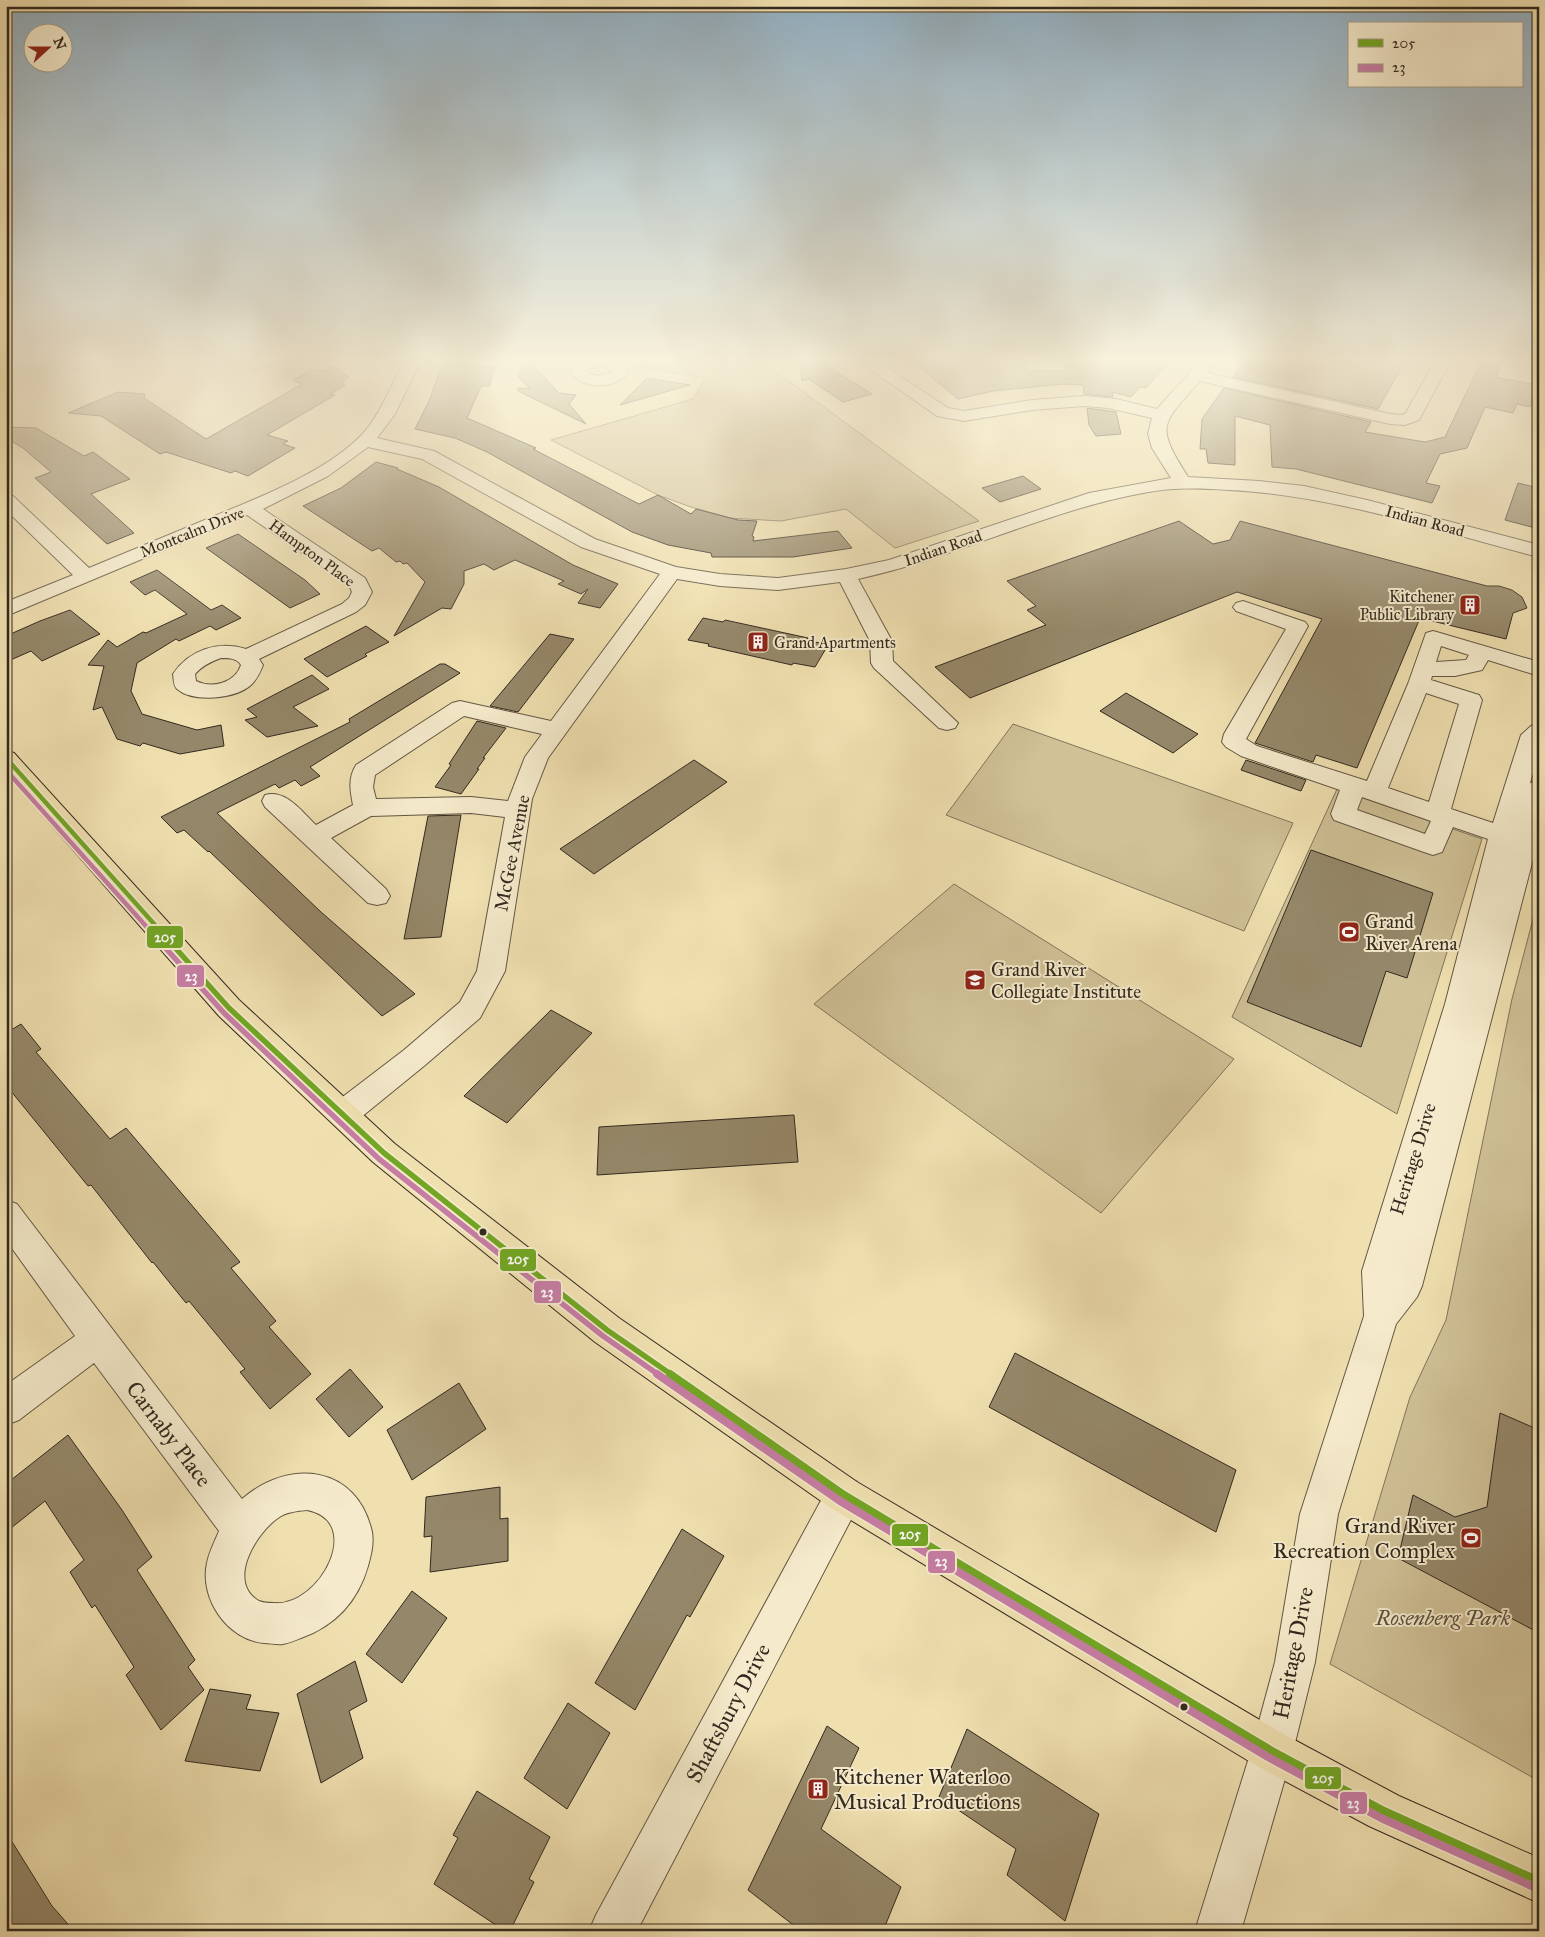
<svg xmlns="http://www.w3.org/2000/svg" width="1545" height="1937" viewBox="0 0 1545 1937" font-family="'IM FELL Great Primer',serif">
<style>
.green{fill:#d0c197;stroke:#81755b}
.building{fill:#95886a;stroke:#32291f}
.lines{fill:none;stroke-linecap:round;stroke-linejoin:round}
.minor-casing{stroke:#625743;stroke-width:2}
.major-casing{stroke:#32291f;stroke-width:2}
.minor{fill:#f5ebcc;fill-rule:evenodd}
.major{fill:#f0e0b0;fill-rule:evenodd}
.bus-1-far2-casing{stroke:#f5ebcc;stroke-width:8}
.bus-1-far1-casing{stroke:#f5ebcc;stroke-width:9}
.bus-1-casing{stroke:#f5ebcc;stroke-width:11}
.bus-2-far2-casing{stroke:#f5ebcc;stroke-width:8}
.bus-2-far1-casing{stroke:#f5ebcc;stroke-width:9}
.bus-2-casing{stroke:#f5ebcc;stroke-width:11}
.bus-1-far2{stroke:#72a624;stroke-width:4.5}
.bus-1-far1{stroke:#72a624;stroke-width:5.5}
.bus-1{stroke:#72a624;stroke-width:8}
.bus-2-far2{stroke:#c67da4;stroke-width:4.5}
.bus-2-far1{stroke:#c67da4;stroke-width:5.5}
.bus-2{stroke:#c67da4;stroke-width:8}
.bus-dot{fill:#32291f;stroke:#f5ebcc;stroke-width:2}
.labels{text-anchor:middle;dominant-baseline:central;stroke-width:4;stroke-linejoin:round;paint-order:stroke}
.far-street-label{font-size:16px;fill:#32291f;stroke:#f5ebcc}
.far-poi-label{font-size:16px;fill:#32291f;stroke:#f5ebcc;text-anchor:end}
.street-label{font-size:19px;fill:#32291f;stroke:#f5ebcc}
.poi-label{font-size:19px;fill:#32291f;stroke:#f5ebcc;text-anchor:start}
.near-street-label{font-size:22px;fill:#32291f;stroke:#f5ebcc}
.near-poi-label{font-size:22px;fill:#32291f;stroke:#f5ebcc;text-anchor:end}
.near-park-label{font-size:22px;font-style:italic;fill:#5a4f3d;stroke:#f5ebcc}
.line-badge{stroke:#f5ebcc;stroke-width:2}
.badge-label{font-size:14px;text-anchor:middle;font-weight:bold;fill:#fff}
</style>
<rect width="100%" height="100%" fill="#f0e0b0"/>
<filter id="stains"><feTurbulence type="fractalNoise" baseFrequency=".004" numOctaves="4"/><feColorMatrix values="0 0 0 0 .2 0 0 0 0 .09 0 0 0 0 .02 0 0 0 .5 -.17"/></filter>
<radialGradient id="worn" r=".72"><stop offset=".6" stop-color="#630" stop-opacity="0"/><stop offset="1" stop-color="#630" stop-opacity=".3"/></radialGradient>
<path class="green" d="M87,360H111C102,369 84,375 72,370Z
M223,360H285L257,373Z
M627,360H760L979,521L895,548L846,509L781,521L730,518L691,507L658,495L551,440L693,399L705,378L634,366Z
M1013,724L1293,823L1244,931L946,815Z
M1337,789L1482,839L1397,1114L1232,1017Z
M954,884L1234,1059L1101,1213L814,1004Z
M1539,896V1781L1330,1664L1410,1397L1446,1320L1512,999Z"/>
<path class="building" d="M444,360H472L468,365L495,367L489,386H481L467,418L536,448L533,449L639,504L658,495L691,514L696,509L738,520L757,521L752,536L754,537L753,541L838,531L852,548L793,557H712L711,553L668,545L632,532L487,452L455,438L415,429L429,401Z
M800,360H817L872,394L843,402L809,379L802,381Z
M911,360H1026L1027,371H1064L1066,360H1146L1166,365L1146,388L1140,387L1131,397L1112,392L1113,397L1084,394L1083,385L1063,384L993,391L958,399Z
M1245,360H1406L1378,409L1233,377Z
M1482,360H1502L1496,377L1537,385L1530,407L1517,404L1513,413L1485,407L1467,448L1440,454L1426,483L1440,486L1432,503L1296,469L1272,467L1270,425L1235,416V465L1208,463L1206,449H1200L1202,419L1224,388L1371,422L1365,432L1425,442L1445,437Z
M530,362L559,393L576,395L569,404L586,424L518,391V388L530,389L517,375Z
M333,366L349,377L341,382L345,385L330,394L335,395L267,435L288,441L283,444L295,448L248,476L235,471L231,473L166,452L160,454L101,416L68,413L118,392L145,394L144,398L206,439L302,384L293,380L312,369L323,371Z
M647,378L690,385L620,405Z
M1087,408L1116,412L1121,434L1096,436L1089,425Z
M6,427L36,428L84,456L93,452L130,479L91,494L134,533L107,544L35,478L51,472L23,448L6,438Z
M376,462L398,468L397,469L439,487L573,565L618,584L600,608L578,603L588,589L581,594L558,584L564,581L515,560L494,570L484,564L464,571V584L451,609L442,608L394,636L425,582L407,563L403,564L400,561L396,562L379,548L372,551L303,506L341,488Z
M1023,476L1041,489L1000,502L982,488Z
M1518,483L1539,488V529L1505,520Z
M1179,521L1213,544L1230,540L1240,521L1487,586H1499L1512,590L1522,597L1527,608L1513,613L1506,639L1420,618L1357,768L1316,755L1313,762L1255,743L1322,619L1237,592L970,698L935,667L1046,625L1027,610L1036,606L1007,581Z
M238,534L305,580L320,594L290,608L206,548Z
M157,570L211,610L222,605L241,618L216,630L210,626L179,641L176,639L137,663L131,691L142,714L197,730L221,725L224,746L180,754L143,743L140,746L117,739L102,707L93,710L104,666L88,665L108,640L117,647L143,632L146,633L187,614L155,590L145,595L130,582Z
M70,610L100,634L42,661L31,651L6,662V636L40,621Z
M703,618L723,622L725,620L808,638L807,640L828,645L815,667L793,663L792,665L708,646L709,644L688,640Z
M366,626L389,642L365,654L367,656L327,677L304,659Z
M550,634L574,639L518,712L490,706Z
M440,664H445L460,673L310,767L320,776L301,786L295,780L279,788L275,784L217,813L321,912L415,994L382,1016L209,851L208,852L184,830L177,833L161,817L350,722L349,719Z
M312,675L329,689L293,707L318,726L267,737L245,720L257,717L247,709Z
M1126,693L1149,706L1198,734L1173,753L1100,711Z
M477,721L506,728L483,758H485L477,769H479L461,794L435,787L451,765L449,764Z
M694,760L727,782L594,874L560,849Z
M1246,760L1306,780L1301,791L1241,770Z
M461,815L441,937L404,939L428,816Z
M1311,850L1433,893L1407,978L1386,971L1361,1047L1247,1002Z
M551,1010L592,1033L507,1123L464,1096Z
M21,1024L41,1049L36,1052L110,1139L126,1128L240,1262L231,1268L276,1321L269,1327L311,1374L270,1409L240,1372L245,1369L189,1301L186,1303L153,1262L152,1263L91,1185L88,1186L6,1085V1033Z
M794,1115L798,1162L597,1175L599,1127Z
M1015,1353L1236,1470L1216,1532L989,1407Z
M350,1369L383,1407L349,1437L316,1399Z
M459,1383L486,1429L412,1480L387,1430Z
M1500,1413L1539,1430V1633L1398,1558L1413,1495L1455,1517L1487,1507Z
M68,1435L122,1510L152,1557L137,1570L195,1660L188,1667L204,1690L161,1730L126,1675L134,1667L95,1605L92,1608L70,1572L84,1560L45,1501L6,1532V1484Z
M500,1487V1519L508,1518V1561L430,1572L432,1536L424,1537L426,1497Z
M682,1529L724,1556L690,1617L687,1615L635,1710L595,1683Z
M412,1591L447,1618L402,1683L366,1654Z
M355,1661L367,1701L349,1711L363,1758L321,1783L297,1694Z
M210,1689L251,1695L246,1709L279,1713L260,1771L185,1761Z
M568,1703L610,1733L567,1809L524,1778Z
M827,1726L859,1748L821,1829L901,1887L883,1931H801L748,1890Z
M967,1729L1099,1814L1065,1921L1007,1875L1016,1849L939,1797Z
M477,1791L550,1837L529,1879L534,1882L510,1931H505L434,1884L458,1838L453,1835Z
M6,1832L52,1906L74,1931H6Z"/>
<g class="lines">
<g class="minor-casing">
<path id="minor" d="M405,360H421L395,414L377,438L434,451L595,539L676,567L720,574L778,578L846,569L889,560L1089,493L1171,478L1152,448L1148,434L1152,418L1108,408L1084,406L1032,410L964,421L937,416L857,360H876L948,408L964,411L1032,400L1084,396L1116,399L1157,409L1201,360H1216L1207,373L1390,414L1402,415L1406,413L1435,360H1451L1419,420L1405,425L1390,424L1200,381C1161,425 1155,425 1188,477L1259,481L1304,486L1367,500L1539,545V557C1436,531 1335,495 1229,490C1200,488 1172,487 1143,493C1045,511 955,558 858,579L892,641L893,661L958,723L955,728L947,730L939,728L874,668L871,663L870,641L840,582L778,590L720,586L677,579L548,758L532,799L505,971L480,1018L424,1066L354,1123L343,1127L332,1123L328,1114L332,1105L404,1050L460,1002L477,971L505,817L471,813L371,816L331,838L386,889L390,896L386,903L377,905L368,903L265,807L262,801L265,795C286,789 302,812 316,825L353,805C350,790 348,778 356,765L452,703L460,701L551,721L660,574L581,547L422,459L368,447L328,476L263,509L365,578L372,592L365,605L356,612L259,659L263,665C260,673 257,679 251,685C236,699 193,703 177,689C173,685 174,679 173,674C189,650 218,640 246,649L342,604L349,598L352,592L349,585L247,515L6,616V602L73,575L6,510V495L13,496L89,568C130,551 171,534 212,517C260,497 332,470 366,430C383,409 392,383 405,360ZM221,658C228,658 237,658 241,665C235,683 212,689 196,681L195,674C202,666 210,662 221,658ZM464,716L542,734L525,757L508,801L471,797L376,799L373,787L375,775Z
M585,360H617L626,363L629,372C616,390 582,390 570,372L575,363ZM602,366L613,371C604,376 595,378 586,371L587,369Z
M1243,601L1305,622L1308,626L1246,739L1257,746L1367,781L1408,684L1426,633L1433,631L1440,633L1539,662V676L1488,660L1482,670L1455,676H1432L1431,680L1479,695L1482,700L1451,809L1493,823L1521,735L1531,726L1539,724V754L1529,786L1530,783L1539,781V836L1422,1286L1417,1297L1396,1324L1338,1514L1315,1662L1293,1751L1241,1931H1195L1251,1751L1275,1662L1300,1514L1364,1316L1362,1271L1445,1004L1488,839L1453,827L1442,852L1433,855L1424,852L1334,820L1331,814L1340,790L1241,756L1226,747L1222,742L1224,734L1286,629L1236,611L1233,607L1236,603ZM1441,646L1469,655L1466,660L1436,662ZM1426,693L1459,704L1429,802L1388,788ZM1362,797L1431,821L1425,834L1357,810Z
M6,1200L17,1204L242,1499C289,1458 357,1465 372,1532C374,1544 371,1555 368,1566C358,1601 335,1626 301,1638C296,1640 289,1643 283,1644C277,1645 270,1643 264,1643C228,1640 199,1599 207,1563C209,1552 215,1541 219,1531L94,1363L19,1420L6,1425V1385L75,1336L6,1240ZM307,1510C365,1521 320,1607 274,1603C269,1603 264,1603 259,1601C226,1582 256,1533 278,1518C286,1512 297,1511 307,1510Z
M844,1476L857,1482L863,1495L857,1508L637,1931H589L596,1915L831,1482Z"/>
</g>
<g class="major-casing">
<path id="major" d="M6,750L14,753L239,1000L395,1144L619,1318L857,1482L1287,1736L1399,1796L1539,1858V1903L1369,1826L1257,1766L831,1508L595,1342L373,1162L219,1016L6,773Z"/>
</g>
<use href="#minor" class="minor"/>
<use href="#major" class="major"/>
<g class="bus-1-far2-casing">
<path id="bus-1-far2" d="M6,758L172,944"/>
</g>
<g class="bus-1-far1-casing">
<path id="bus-1-far1" d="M171,943L229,1008L384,1153L607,1330L672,1375"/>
</g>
<g class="bus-1-casing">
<path id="bus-1" d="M670,1374L844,1495L1272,1751L1384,1811L1539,1881"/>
</g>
<g class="bus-2-far2-casing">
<path id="bus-2-far2" d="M6,770L162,944"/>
</g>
<g class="bus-2-far1-casing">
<path id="bus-2-far1" d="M161,943L224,1013L379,1159L603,1336L659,1375"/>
</g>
<g class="bus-2-casing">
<path id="bus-2" d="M657,1374L840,1501L1268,1757L1381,1818L1536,1888"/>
</g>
<use href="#bus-1-far2" class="bus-1-far2"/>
<use href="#bus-1-far1" class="bus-1-far1"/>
<use href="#bus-1" class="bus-1"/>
<use href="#bus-2-far2" class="bus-2-far2"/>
<use href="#bus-2-far1" class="bus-2-far1"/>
<use href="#bus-2" class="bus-2"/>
</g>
<linearGradient id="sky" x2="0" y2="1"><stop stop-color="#91adbe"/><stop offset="0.57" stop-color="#f8f1db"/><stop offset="1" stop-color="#f8f1db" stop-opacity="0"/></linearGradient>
<rect width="1545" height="631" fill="url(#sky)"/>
<defs>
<g id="building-square" transform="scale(1.125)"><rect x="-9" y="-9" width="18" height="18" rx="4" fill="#8f2418" stroke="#f5ebcc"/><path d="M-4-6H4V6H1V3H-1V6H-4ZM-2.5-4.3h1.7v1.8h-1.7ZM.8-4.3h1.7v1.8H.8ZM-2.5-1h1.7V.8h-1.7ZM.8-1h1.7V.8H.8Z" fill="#fff"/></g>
<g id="stadium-square" transform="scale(1.125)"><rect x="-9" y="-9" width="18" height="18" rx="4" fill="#8f2418" stroke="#f5ebcc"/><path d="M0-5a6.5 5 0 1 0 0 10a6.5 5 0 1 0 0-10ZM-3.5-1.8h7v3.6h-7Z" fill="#fff"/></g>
<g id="school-square" transform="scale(1.125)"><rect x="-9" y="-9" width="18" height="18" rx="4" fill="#8f2418" stroke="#f5ebcc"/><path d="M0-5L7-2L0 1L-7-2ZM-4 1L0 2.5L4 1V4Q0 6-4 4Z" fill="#fff"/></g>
</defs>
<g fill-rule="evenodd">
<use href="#building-square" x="1470" y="605"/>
<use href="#building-square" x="758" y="642"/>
<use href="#stadium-square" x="1349" y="932"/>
<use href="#school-square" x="975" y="980"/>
<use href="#stadium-square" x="1471" y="1538"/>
<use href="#building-square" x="818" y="1789"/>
</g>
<g class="bus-dot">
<circle cx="483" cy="1232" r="4.5"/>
<circle cx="1184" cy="1707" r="4.5"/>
</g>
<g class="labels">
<g class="far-street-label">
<text transform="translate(1425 521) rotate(15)">Indian Road</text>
<text transform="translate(192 532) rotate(-22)">Montcalm Drive</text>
<text transform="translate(943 548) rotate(-19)">Indian Road</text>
<text transform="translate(312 553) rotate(36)">Hampton Place</text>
</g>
<g class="far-poi-label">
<text x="1454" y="596">Kitchener<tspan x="1454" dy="18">Public Library</tspan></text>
<text x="774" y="642" text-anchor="start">Grand Apartments</text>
</g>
<g class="street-label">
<text transform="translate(512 853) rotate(-79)">McGee Avenue</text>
<text transform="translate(1413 1159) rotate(-73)">Heritage Drive</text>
</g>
<g class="poi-label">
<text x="1365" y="921">Grand<tspan x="1365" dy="22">River Arena</tspan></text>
<text x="991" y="969">Grand River<tspan x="991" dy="22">Collegiate Institute</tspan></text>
</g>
<g class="near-street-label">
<text transform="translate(169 1434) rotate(53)">Carnaby Place</text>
<text transform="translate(1293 1653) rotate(-79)">Heritage Drive</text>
<text transform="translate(728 1713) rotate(-62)">Shaftsbury Drive</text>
</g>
<g class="near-poi-label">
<text x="1455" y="1525">Grand River<tspan x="1455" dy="25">Recreation Complex</tspan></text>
<text x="834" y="1776" text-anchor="start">Kitchener Waterloo<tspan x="834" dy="25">Musical Productions</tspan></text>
</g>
<g class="near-park-label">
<text x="1443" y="1617">Rosenberg Park</text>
</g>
</g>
<g class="line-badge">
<rect x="146" y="925" width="38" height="24" rx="5" fill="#72a624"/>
<rect x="176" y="964" width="29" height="24" rx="5" fill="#c67da4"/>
<rect x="499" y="1248" width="38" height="24" rx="5" fill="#72a624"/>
<rect x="533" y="1280" width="29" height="24" rx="5" fill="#c67da4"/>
<rect x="891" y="1523" width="38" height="24" rx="5" fill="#72a624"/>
<rect x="927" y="1550" width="29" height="24" rx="5" fill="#c67da4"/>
<rect x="1304" y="1766" width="38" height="24" rx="5" fill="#72a624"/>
<rect x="1339" y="1791" width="29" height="24" rx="5" fill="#c67da4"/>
</g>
<g class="badge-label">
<text x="165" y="942">205</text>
<text x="191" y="981">23</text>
<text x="518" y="1264">205</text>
<text x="547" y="1297">23</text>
<text x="910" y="1539">205</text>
<text x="941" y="1566">23</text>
<text x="1323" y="1783">205</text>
<text x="1353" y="1808">23</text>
</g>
<rect width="1545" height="1937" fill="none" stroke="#f0e0b0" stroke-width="25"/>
<rect x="8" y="8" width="1530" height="1922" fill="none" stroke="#32291f" stroke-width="2.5"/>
<rect x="12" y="12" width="1520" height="1912" fill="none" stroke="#32291f"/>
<rect x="1348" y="22" width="175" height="65" fill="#f5ebcc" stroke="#a79d87"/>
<rect x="1358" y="39" width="25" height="8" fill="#72a624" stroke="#a79d87"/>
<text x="1392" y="48" font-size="15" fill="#32291f">205</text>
<rect x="1358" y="64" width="25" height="8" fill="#c67da4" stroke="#a79d87"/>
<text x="1392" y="72" font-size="15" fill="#32291f">23</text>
<g transform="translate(48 48) rotate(69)"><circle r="24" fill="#f5ebcc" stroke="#a79d87"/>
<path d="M0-4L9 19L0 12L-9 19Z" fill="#8f2418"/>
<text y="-8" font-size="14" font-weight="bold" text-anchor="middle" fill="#32291f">N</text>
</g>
<rect width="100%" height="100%" filter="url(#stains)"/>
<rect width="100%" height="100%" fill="url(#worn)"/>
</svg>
